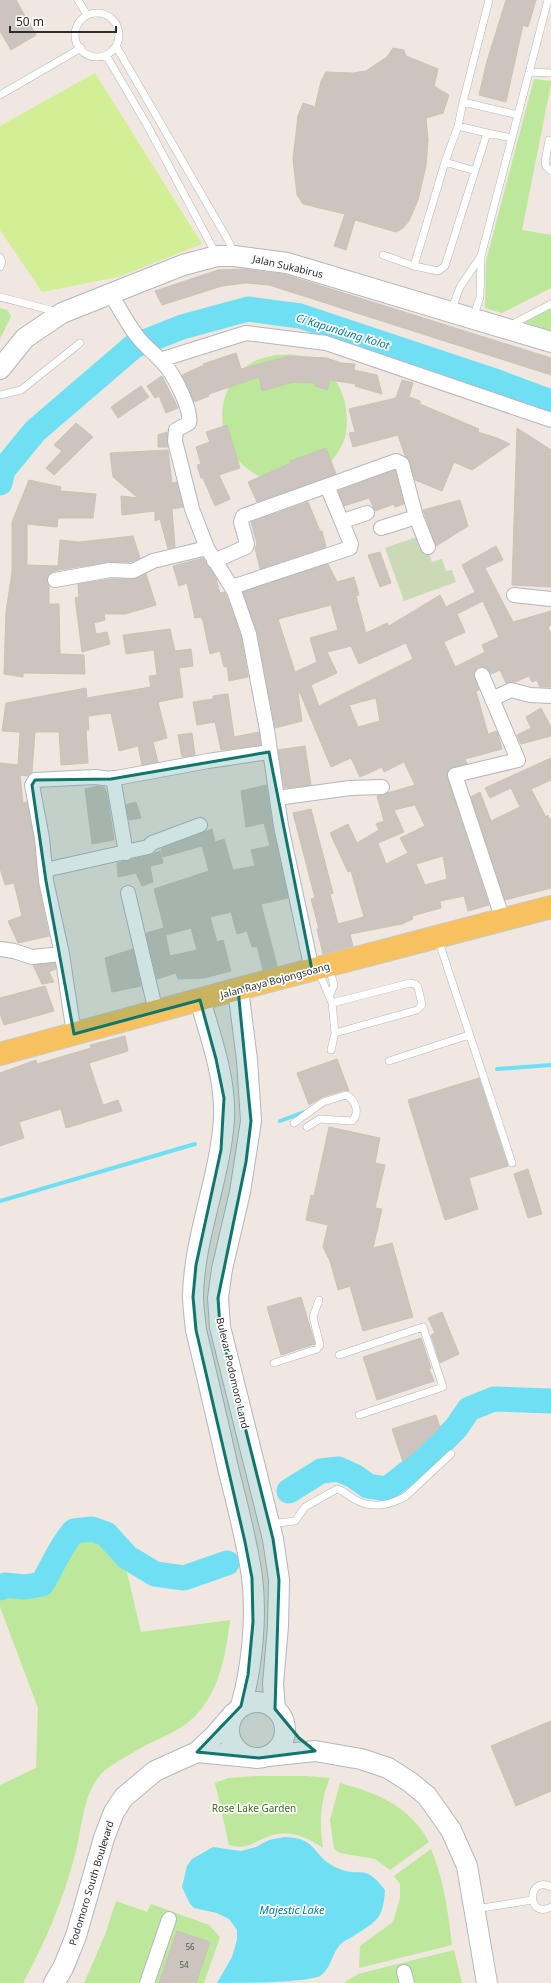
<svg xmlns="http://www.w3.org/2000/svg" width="551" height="1983" viewBox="0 0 551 1983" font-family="'Noto Sans',sans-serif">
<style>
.green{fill:#bde79a}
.cemetery{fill:#cbdab6}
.pitch{fill:#d3ef96}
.water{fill:#6fdff4}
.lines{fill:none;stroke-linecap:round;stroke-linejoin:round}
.stream{stroke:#6fdff4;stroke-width:4}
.river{stroke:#6fdff4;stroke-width:25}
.building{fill:#cbc5be;stroke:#cbc2b9;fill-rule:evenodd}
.lane-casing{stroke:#b3b7c1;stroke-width:8}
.street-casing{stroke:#b3b7c1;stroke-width:16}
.secondary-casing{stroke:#b3b7c1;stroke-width:22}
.primary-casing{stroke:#c8c8c8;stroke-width:24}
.lane{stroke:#fff;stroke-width:7}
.street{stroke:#fff;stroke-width:14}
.secondary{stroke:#fff;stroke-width:20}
.primary{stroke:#f7c25d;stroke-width:22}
.marked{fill:#0f766e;fill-opacity:0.2;stroke:#0f766e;stroke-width:3;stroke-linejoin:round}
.labels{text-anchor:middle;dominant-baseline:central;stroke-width:3.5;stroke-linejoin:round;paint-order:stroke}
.number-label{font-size:8px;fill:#545351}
.street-label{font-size:10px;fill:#2d2d2d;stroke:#fff}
.park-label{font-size:10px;fill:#347018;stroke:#fff}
.water-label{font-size:11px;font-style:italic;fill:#087ba0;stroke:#fff}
</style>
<rect width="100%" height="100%" fill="#efe7e0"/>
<path class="green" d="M534,79L551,81V84L522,230L551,235V288L502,313L485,308L486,261Z
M551,306V331L521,321Z
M0,308L7,310L11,316L0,339Z
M275,355C282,355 289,354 296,355C334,362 351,397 346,432C345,444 334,460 324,468C320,470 312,470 307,471C298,473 272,479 265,478C256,476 246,468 240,462C212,433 217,380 255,361C261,358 268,357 275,355Z
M83,1533L95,1535L113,1547L124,1560L141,1632L230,1620C225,1661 217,1705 180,1728C165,1737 148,1743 134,1752C122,1759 105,1767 97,1779C83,1800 82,1826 76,1851C64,1898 46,1941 23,1983H0V1785L36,1768L38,1708L0,1607V1593C16,1585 32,1599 48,1585C62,1573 59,1552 72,1539C75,1536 80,1534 83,1533Z
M256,1776H306L330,1778C320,1802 319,1823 323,1848C306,1836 287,1828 267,1837C251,1843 248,1850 229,1845L215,1783L228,1778Z
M340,1783C377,1793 410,1806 429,1842L390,1870L375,1859L340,1853L334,1849L330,1820Z
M431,1849C444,1880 448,1912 452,1945L359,1968L360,1946L393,1922L400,1898V1884L394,1876Z
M116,1901L147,1912L151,1904L209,1925L220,1937L204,1983H84L105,1935Z
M454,1950L462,1983H344L358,1974Z"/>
<path class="cemetery" d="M422,535L432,562L442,559L446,571L452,570L456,582L404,601L385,548Z"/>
<path class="pitch" d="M95,73L202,244L118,277L42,292L0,230V126Z"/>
<path class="water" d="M285,1837C319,1838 312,1857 337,1868C361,1879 363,1861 385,1890C383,1921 376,1921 352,1937C349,1939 345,1940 342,1943C332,1951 332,1968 320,1976C304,1983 239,1983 217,1983L232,1957L237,1940V1930L229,1919L217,1913L194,1908L190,1904L182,1887L187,1866L192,1859L213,1847L241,1851L256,1847L269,1840Z"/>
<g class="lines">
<path class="stream" d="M497,1069L551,1065
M280,1121L304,1112
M0,1201L195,1144"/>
<path class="river" d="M0,483L3,470L35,431L134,346L182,327L248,309L300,316L492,380L551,402
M289,1491L321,1471L338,1469L354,1476L368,1486L387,1489L424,1460L456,1428L469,1409L494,1399L551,1401
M0,1588L5,1585L25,1587L42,1584C53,1566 60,1546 74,1531L92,1529L106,1534L127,1557L155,1574L184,1578L227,1563"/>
</g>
<path class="building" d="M0,0H16L36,35L11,50L0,31Z
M506,0H536L528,27L523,25L506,102L479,95L487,61Z
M393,48L404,50L406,56L438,69L434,86L449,95L443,113L426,118L428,140L426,166L418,200L409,221L403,228L396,232L355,220L346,250L334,246L345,214L303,204L297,195L293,159L298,116L303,103L315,107L321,81L326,72L353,73L366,71L387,57Z
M243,269L283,274L551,358V375L269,285L246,283L222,286L162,305L155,291L218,270Z
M236,353L241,369L289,356L327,358L341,363L355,364L354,370L377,375L382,394L355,386L356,384L330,380L327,390L315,386L316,383L293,382L262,391L259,377L209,394V396L194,402L182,375L204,365L203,364Z
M162,376L178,408L166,413L159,396L155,398L147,386Z
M402,380L413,383L409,397L420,401V404L479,429L478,432L497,438L510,444L472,470L454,462L442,491L415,480L410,462L405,456L398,435L353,447L349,433L355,432L349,409L396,398Z
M141,386L149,397L118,418L111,407Z
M76,423L93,437L54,475L46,468L62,451L54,445Z
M227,425L240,468L219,475L230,499L215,506L203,478H201L197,465L201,464L196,447L210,442L206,432Z
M517,428L551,450V587L512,585Z
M167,432L168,447H158V435Z
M326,448L336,474L257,502L248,482L291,463L290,461Z
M168,450L172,483L177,482L183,507L172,509L175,547L168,549L160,519L155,521V511L122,515L121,496L138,498L113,477L110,453Z
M395,470L404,504L395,507L394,504L375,511L369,498L344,506L338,491Z
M29,480L61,487L60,491L96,494L93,518H58L57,527L27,524V565L58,566L60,540L79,542L133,536L140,558L131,562H109L59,570L50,573L47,577V582L49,586V604H59L60,654L84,655L85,674L23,673V677L4,674L6,612L12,572V522Z
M460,500L468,526L436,546L423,510Z
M308,502L320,531H322L326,547L260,569L255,548L257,544L251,522Z
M496,546L503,560L485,568L513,622L551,611V625L548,627L551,634V687H540L537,680L532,682L529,676L515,682L506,683L500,670L491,674L487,668L483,667H478L474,674L479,690L476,691L488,734L497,731L502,749L465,759L467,764L449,769L447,777L489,905L468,911L464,896L440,901L441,908L412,916L413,919L402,924L350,934L353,946L323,954L317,929H319L311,899L315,898L293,813L311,809L333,893L330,894L338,924L364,917L351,871L348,872L330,833L348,824L357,843L379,830L376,824L384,821L377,796L415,785L404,762L384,772L382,767L360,777L351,758L331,767L300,693H298L302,721L275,728L257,632L243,592L328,564L337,582L354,577L359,595L356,596L366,633L387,623L389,626L440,595L446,607L475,592L462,565ZM483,601L499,637L482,645L485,652L455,667L444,642L465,632L457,614ZM331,605L338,630L310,638L317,662L295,672L278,619ZM406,643L413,659L319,706L311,685L337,673L327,652L351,646L359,664ZM376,698L380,721L358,727L349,705ZM415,805L425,826L400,838L408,853L386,864L378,843L404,832L394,810ZM443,856L447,879L425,885L416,864Z
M380,552L391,583L380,587L368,555Z
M203,558L216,578L220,593L225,592L226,595L241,636L248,677L229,681L227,666L224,667L220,651L210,654L203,621L201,617L195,618L187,583L179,586L173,566Z
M146,574L156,605L125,614H104L105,620L94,623L96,634L107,632L110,644L82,652L75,598L79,597L78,584L111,579H133Z
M170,629L175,651L191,649L193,666L179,668L183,697L158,702L167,738L153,742L158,762L142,765L138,746L119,751L111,713L88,716L89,730H86L88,763L61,765L59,732H35L32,772L28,776L20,775L23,803L27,802L34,839L38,883L49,936L18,943L8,921L22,916L14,883L5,885L0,868V763L18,765L20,732L2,731L6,703L86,688L87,698L151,687L149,676L157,675L154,650L126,654L123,635Z
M228,694L234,737L259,732L261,745L221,750L215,722L197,725L193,702L213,699V696Z
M541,708L551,727V736L521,744L517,735L531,728L526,717Z
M192,733L195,755L182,757L178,735Z
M305,746L311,785L284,788L278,750Z
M551,758V780L531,789L546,817L548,815L551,822V888L505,900L471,797L480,792L491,821L520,807L511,788L490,798L485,788Z
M266,785L273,828L288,898L261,904L277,966L263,970L257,946L252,947L247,931L237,934L231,912L210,917L217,942L223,940L231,971L204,978L178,979L176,973L157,979L146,933L164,928L170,956L197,950L191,928L166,935L154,889L209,871L202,846L163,857L161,849L212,829L215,842L224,839L233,870L255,866L251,850L270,846L264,823L246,827L241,791Z
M97,786L104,787L107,794L114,840L92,844L85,789Z
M136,802L141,818L129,820L126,805Z
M160,851L163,863L150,866L153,882L142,886L136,873L118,877L117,863L150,855Z
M133,949L141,986L112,992L105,958Z
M55,963L56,969L49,972L54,982L42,984L33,965Z
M45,986L54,1011L4,1025L0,1014V998Z
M125,1036L128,1051L89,1063L103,1105L118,1100L122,1111L66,1128L61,1109L19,1122L24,1138L0,1146V1073L36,1060L37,1064L91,1048L90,1045Z
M337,1059L349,1091L345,1090L322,1097L309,1105L297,1073Z
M479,1078L508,1166L469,1178L478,1209L445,1220L408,1100Z
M329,1127L380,1138L375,1163L385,1165L375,1208L382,1209L373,1248L392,1243L413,1317L363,1331L350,1286L338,1290L330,1261L323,1247L328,1225L306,1220L311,1195L314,1196Z
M528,1169L542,1214L528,1218L514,1174Z
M301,1297L315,1344L281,1355L267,1307Z
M442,1312L459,1354L440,1363L431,1335L435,1333L428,1318Z
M421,1338L431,1368L429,1369L434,1381L377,1400L363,1357Z
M436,1415L440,1428L403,1462L392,1429Z
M551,1721V1791L516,1806L491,1746Z
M177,1931L210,1942L196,1983H159Z"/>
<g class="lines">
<g class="lane-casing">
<path id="lane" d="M78,0L87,15
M489,0L463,102L518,115
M75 35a22 22 0 1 1 44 0a22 22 0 1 1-44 0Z
M116,46L228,240L234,254
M106,55L147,125L217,256
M530,72L551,73
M0,95L81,48
M487,133L512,138
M551,140H549L545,162L546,166L551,171
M445,162L475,171
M383,255L414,266L438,271L445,266L487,133L458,126L463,102
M0,257L2,262L0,267
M414,266L445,162L458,126
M0,297L58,312
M451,311L460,287L481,256
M473,318L480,297L481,256L548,0
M509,326L551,304
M0,395L21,390L80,343
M438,939L512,1163
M329,967L334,985L330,995
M318,970L332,1003L335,1033L331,1050
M332,1003L410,983L415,984L418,987L422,1005L417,1010L335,1033
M389,1061L469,1035
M294,1123L323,1102L346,1095C356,1100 360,1113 352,1121L320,1119L307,1127
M339,1355L423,1327L443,1387L359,1415
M274,1363L317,1349L320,1345L313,1317L319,1300
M270,1524L295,1521L305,1507L337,1489C345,1491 349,1497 356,1500C372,1509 391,1505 406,1496L451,1454
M551,1887C527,1874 526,1920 551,1907
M476,1909L532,1900"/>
</g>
<g class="street-casing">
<path id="street" d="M111,294C119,308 127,323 137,336C145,347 156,354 165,365C174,375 192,410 189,423L176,430L175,441L192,509L207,548L234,591L249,634L267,730L281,826L312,970
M160,360L246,333L326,343L551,420
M343,521L367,513
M381,528L416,517
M214,561L246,547L247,544L241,522L243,516L396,461L402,464L416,517L428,547
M55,580L110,570L133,571L153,561L207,548
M232,587L350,548L351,544L327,486
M514,595L551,599
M482,675L518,760L455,775L503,920
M492,699L511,690L530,695L551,696
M113,778L126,853
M277,798L350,788L382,787
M45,870L148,847L152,843L200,825
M128,893L156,1012
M0,949L14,951L32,957L62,954
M74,1034L62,954L46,881L42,838L32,785L35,780L95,777L111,779L208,761L269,752
M404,1972L407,1983
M147,1983L169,1919"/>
</g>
<g class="secondary-casing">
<path id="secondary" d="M0,369L25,338L62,313L183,265L217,256H234L287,263L551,342
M238,989L247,1060L251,1121L240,1192L222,1269L218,1298L220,1327L273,1539L279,1580L278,1626L273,1684L275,1709
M200,1000C211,1038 226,1079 224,1119C220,1179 194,1237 193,1296C193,1307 195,1319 196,1330C207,1376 218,1422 228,1468C237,1504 247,1541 252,1577C257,1617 252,1668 241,1706
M229 1730a28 28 0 1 1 56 0a28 28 0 1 1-56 0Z
M197,1752L249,1757
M268,1756L315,1751L361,1759L388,1768L410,1782L427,1796L451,1830L467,1866L487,1983
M54,1983L63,1968L76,1936L104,1838L114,1812L124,1797L155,1771L197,1752L215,1735L234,1713"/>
</g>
<g class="primary-casing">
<path id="primary" d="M0,1054L238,989L551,907"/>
</g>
<use href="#lane" class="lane"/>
<use href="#street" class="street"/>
<use href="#secondary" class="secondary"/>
<use href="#primary" class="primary"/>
</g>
<path class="marked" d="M269,752L312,970L238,989L251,1121L246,1162L218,1298L220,1327L273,1539L279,1580L275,1709L299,1738L315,1751L259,1758L197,1752L241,1706L248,1675L253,1622L252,1578L245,1542L196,1330L193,1297L196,1265L221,1150L224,1098L216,1059L200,1000L74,1034L46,881L32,785L35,780L111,779Z"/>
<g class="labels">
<g class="number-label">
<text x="190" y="1946">56</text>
<text x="184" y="1964">54</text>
</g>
<g class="street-label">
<text transform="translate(288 266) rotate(13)">Jalan Sukabirus</text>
<text transform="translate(275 980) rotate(-15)">Jalan Raya Bojongsoang</text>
<text transform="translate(233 1373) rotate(77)">Bulevar Podomoro Land</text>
<text transform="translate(91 1883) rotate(-73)">Podomoro South Boulevard</text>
</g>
<g class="park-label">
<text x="254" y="1808">Rose Lake Garden</text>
</g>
<g class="water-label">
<text transform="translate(343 331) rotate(17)">Ci Kapundung Kolot</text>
<text x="292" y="1909">Majestic Lake</text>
</g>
</g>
<path d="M10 26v6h106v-6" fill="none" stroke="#2d2d2d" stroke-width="2"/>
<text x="16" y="26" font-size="12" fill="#2d2d2d" stroke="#ffffff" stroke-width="3" paint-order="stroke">50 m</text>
</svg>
